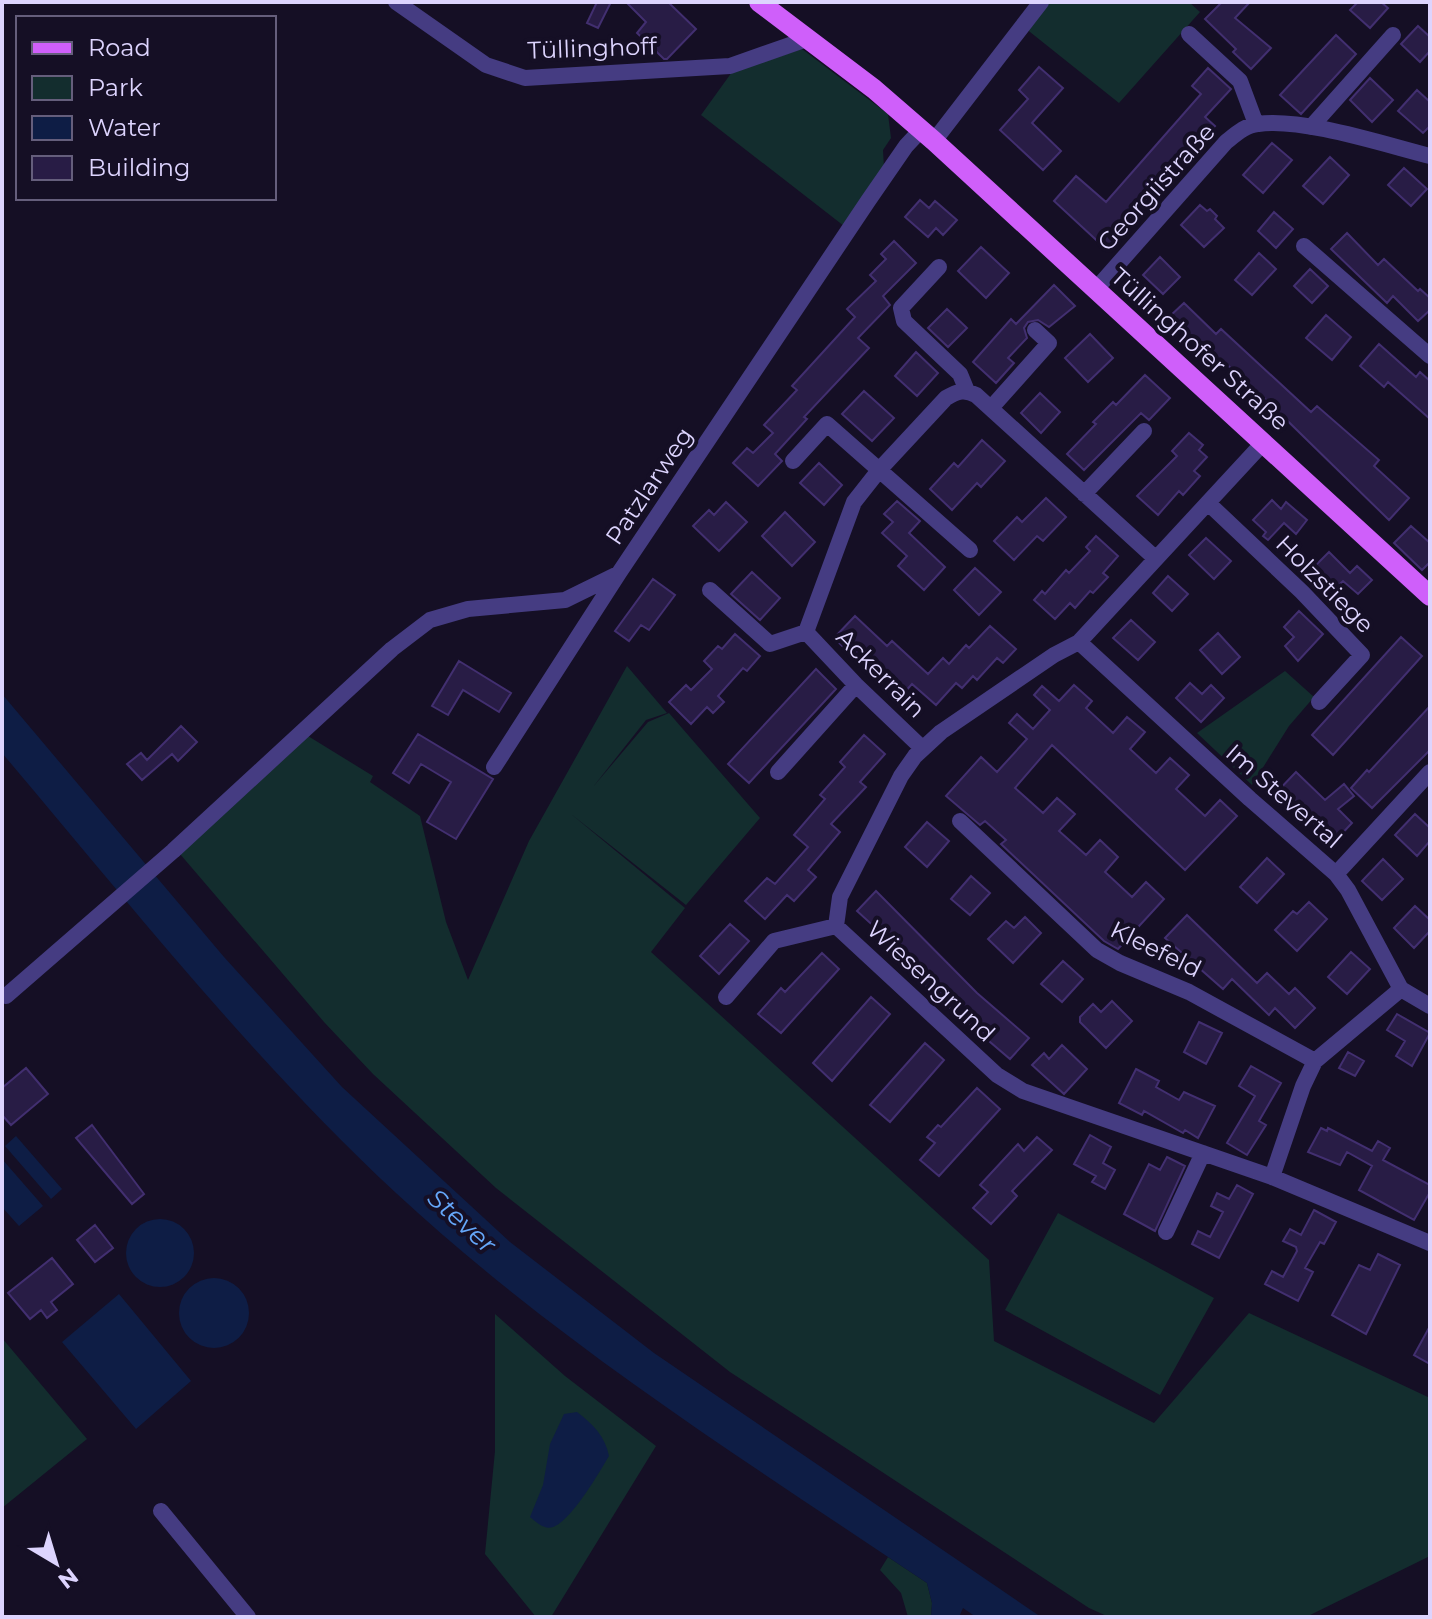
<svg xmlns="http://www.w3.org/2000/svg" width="1432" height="1619" viewBox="0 0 1432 1619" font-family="Montserrat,sans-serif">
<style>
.green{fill:#132d2e}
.water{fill:#0e1d45}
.building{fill:#281c45;stroke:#422f70;stroke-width:2}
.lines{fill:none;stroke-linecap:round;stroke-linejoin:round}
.minor{stroke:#453c82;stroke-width:16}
.major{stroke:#cf5ffa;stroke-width:20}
.labels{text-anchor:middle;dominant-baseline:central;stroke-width:8;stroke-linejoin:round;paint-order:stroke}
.street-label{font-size:24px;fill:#ddd4fe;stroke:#150f25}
.water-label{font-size:26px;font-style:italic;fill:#65a7fa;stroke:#150f25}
</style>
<rect width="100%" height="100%" fill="#150f25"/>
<path class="green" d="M1045,2H1189L1200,12L1119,103L1025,28Z
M802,49L888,114L891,138L883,150L884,168L844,226L701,115L732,72Z
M627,666L667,713L646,720L593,787L648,722L669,713L760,818L686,905L571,814L685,908L651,952L989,1260L994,1341L1154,1423L1249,1313L1430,1398V1556L1306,1617H1109L1089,1608L730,1372L496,1188L373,1074L324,1022L180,854L308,736L373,776L370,782L420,816L446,922L468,980L529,841Z
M1285,671L1314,697L1289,726L1252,785L1197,733Z
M1058,1213L1214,1298L1160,1395L1005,1310Z
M495,1314L565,1376L656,1446L551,1617H536L485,1554L495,1451Z
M2,1338L87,1439L2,1508Z
M888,1557L927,1583L932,1603L931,1617H908L901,1593L880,1570Z"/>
<path class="water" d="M2,694L224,957L342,1087L510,1242L654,1353L1041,1617H976L963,1608L959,1617H931L932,1603L927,1583C744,1460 558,1343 396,1193C252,1059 129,903 2,753Z
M16,1136L62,1189L51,1199L5,1146Z
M2,1159L43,1206L19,1226L2,1207Z
M126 1253a34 34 0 1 1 68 0a34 34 0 1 1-68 0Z
M179 1313a35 35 0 1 1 70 0a35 35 0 1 1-70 0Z
M119,1294L191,1381L136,1429L62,1342Z
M577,1412C593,1424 605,1436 609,1456C599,1473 571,1521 553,1527C544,1530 536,1522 530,1517L543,1485L550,1444L564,1414Z"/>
<path class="building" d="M597,2H611L598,28L587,23Z
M626,2H668L696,29L667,59H664L637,33L646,22Z
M1222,2H1250L1235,18L1271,48L1251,69L1233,52L1236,49L1205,19Z
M1358,2H1381L1388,8L1370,28L1350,10Z
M1418,26L1430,37V51L1420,62L1401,44Z
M1336,35L1356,54L1301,114L1280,95Z
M1039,67L1063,88L1032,123L1061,151L1043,170L1000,130L1028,99L1019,90Z
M1208,68L1231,89L1205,117L1215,126L1143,202L1126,221L1129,224L1106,249L1054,201L1076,176L1106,202L1201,94L1192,86Z
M1370,78L1393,100L1372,122L1350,100Z
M1417,90L1430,102V126L1423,133L1398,111Z
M1272,143L1292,160L1263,193L1243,175Z
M1330,157L1349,175L1323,204L1303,186Z
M1404,168L1427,189L1411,206L1388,185Z
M920,200L929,208L935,201L957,220L943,235L936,228L928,237L905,217Z
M1200,205L1207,211L1210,209L1217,216L1215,219L1224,228L1204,247L1181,225Z
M1274,212L1293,229L1276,248L1258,231Z
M1347,233L1378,265L1384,259L1418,291L1420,289L1430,298V310L1418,321L1393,296L1387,303L1331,249Z
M894,241L916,263L883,296L890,305L858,338L869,348L804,417L807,419L775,454L782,461L758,486L733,463L747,448L753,453L773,433L764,425L797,390L792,386L855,317L847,309L876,281L870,275L886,259L881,254Z
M981,247L1009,273L986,298L958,271Z
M1259,253L1276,269L1252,295L1235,280Z
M1160,257L1180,277L1163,294L1143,275Z
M1310,269L1328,286L1312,303L1294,286Z
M1054,285L1075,306L1049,327L1038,320L1028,322L1024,328L1027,338L1008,358L1014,363L996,383L973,362L1011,319L1016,324Z
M1184,303L1216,334L1221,329L1311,412L1317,406L1379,460L1374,466L1409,498L1389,520L1260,394L1223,361L1220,364L1169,317Z
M947,309L967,328L948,347L928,328Z
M1326,315L1351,337L1332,360L1306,338Z
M1090,334L1113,358L1088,382L1065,358Z
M1379,344L1416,377L1420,372L1430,381V419L1388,382L1384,387L1360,366Z
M916,352L938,373L917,396L895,376Z
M1145,375L1170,398L1149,420L1141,413L1084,470L1067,454L1096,424L1093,422L1113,402L1116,405Z
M864,391L894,418L872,441L842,414Z
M1040,393L1060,412L1041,433L1021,413Z
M1189,433L1203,445L1199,450L1207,457L1194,471L1200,476L1183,495L1179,491L1158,515L1137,496L1177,456L1172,451Z
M982,440L1005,461L981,487L977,483L952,510L930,489L954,463L958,467Z
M819,463L842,485L824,505L800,483Z
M1046,498L1066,517L1043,541L1037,536L1014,560L994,541L1017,517L1022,522Z
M1272,500L1281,509L1286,502L1307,520L1296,534L1284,523L1268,540L1263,536L1266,532L1253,520Z
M897,501L920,521L909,533L945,567L924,590L898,566L907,556L882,533L893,522L884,514Z
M726,502L747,522L719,551L693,526L709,510L714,515Z
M785,512L815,542L792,566L762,536Z
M1411,526L1430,543V562L1422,570L1394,543Z
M1096,536L1118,556L1103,573L1108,577L1093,593L1090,591L1075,608L1070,603L1055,619L1034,600L1042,591L1045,594L1066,570L1069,573L1090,551L1086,547Z
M1206,538L1231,561L1214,579L1189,555Z
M1329,552L1350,573L1357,566L1372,580L1358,594L1343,581L1329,594L1307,574Z
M975,568L1001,592L979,615L954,590Z
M752,572L780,598L760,620L731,594Z
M1168,576L1188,594L1172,611L1153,593Z
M653,579L675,595L649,630L641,625L629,641L615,631Z
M1299,611L1323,634L1298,661L1285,646L1294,637L1284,627Z
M855,616L887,646L892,641L928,674L943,658L949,664L966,645L969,648L990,626L1016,649L1003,663L997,658L977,680L973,676L962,688L956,683L936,705L912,684L903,694L871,664L866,669L834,638Z
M1131,620L1155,642L1138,660L1113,638Z
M1218,633L1240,657L1222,674L1200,650Z
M735,634L760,656L747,671L743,668L718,696L724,702L713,713L707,707L691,724L669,702L686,685L691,690L712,669L704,661L718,646L722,649Z
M1401,637L1422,656L1333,755L1312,735Z
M459,661L511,693L499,712L463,690L448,715L432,706Z
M816,669L836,689L749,783L728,764Z
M1190,683L1202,694L1211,685L1224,698L1201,722L1176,698Z
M1074,685L1092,701L1086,708L1113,733L1127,717L1145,732L1130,749L1156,773L1170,758L1189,775L1176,789L1205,816L1220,800L1237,816L1185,870L1052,745L1015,788L1043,813L1057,798L1075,814L1059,831L1086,855L1100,840L1118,857L1105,872L1132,897L1146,882L1164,899L1118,949L1104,941L1001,844L1006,840L985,821L980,825L946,796L981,757L997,772L1027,739L1009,723L1017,714L1033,729L1050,710L1034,695L1042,686L1059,701Z
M1430,706V750L1372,808L1351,788L1367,770L1369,772Z
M181,726L197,742L178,761L172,754L142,780L127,764L141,753L147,760Z
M418,734L493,779L456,839L427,822L451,782L421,764L409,783L393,773Z
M864,735L885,754L860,782L866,787L831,824L840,832L808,870L816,877L794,901L787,895L765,919L745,901L767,878L775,884L808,847L794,835L825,799L820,795L845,767L840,762Z
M1296,772L1325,800L1344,784L1354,796L1338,809L1352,823L1334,842L1300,810L1295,815L1274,795Z
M1415,814L1430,828V841L1417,856L1395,835Z
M927,822L949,841L927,867L905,847Z
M1267,858L1284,874L1257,903L1240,887Z
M1383,859L1403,879L1382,900L1362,881Z
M971,876L990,893L970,915L951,899Z
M876,891L977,993L1029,1038L1010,1059L942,1001L884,946L889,940L857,911Z
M1309,902L1327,919L1297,951L1275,930L1293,911L1297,914Z
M1415,906L1430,920V931L1414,948L1394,928Z
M1187,915L1257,983L1267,973L1289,994L1295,988L1315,1008L1295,1028L1275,1008L1269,1015L1232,979L1223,989L1165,938Z
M1025,917L1041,933L1013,963L988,939L1006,921L1014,928Z
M730,924L749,941L719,974L700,956Z
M1351,952L1370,969L1347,994L1328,977Z
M822,953L839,969L781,1033L758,1014L781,988L785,992Z
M1063,961L1083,979L1062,1002L1041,984Z
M871,997L890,1014L832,1081L813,1063Z
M1112,1001L1132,1021L1106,1048L1080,1022V1017L1093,1004L1101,1012Z
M1397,1014L1430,1033L1412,1066L1396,1056L1405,1041L1387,1030Z
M1199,1022L1222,1033L1206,1064L1184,1052Z
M925,1043L944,1060L890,1122L870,1105Z
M1062,1045L1087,1069L1064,1094L1032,1065L1044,1053L1049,1059Z
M1348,1052L1364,1061L1355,1076L1339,1068Z
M1251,1066L1281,1083L1259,1121L1266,1125L1247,1155L1227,1143L1255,1096L1239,1086Z
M26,1068L48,1094L11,1125L2,1115V1088Z
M1136,1069L1159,1081L1156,1087L1179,1100L1184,1092L1215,1106L1198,1138L1185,1130L1183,1133L1144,1111L1142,1115L1119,1103Z
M977,1088L1000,1109L939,1176L920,1160L935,1143L927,1137L938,1125L941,1127Z
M92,1125L144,1194L132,1204L76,1138Z
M1321,1128L1327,1131L1328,1128L1372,1151L1378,1141L1390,1148L1383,1160L1430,1185V1192L1414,1220L1359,1190L1372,1166L1347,1152L1340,1165L1308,1152Z
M1090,1135L1111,1147L1103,1163L1115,1170L1105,1189L1092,1182L1096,1176L1074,1164Z
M1037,1137L1052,1150L1012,1191L1017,1196L991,1224L973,1208L988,1192L980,1185L1018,1144L1024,1151Z
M1167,1157L1185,1166L1155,1231L1124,1214L1149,1164L1160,1170Z
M1237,1185L1253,1194L1219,1258L1192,1244L1198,1231L1210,1237L1223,1212L1211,1206L1217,1193L1229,1199Z
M1314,1210L1336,1222L1324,1244L1320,1242L1305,1268L1313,1272L1298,1301L1265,1284L1272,1271L1283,1277L1297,1251L1296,1247L1283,1241L1290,1229L1301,1235Z
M95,1225L113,1248L95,1262L77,1240Z
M1378,1254L1400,1265L1366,1334L1332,1315L1359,1265L1370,1270Z
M52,1258L73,1284L51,1302L57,1310L47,1318L41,1310L30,1319L8,1293Z
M1430,1326V1364L1414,1355Z"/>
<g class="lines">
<path class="minor" d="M396,2L486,65L525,78L730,66L807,39
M1189,34L1240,81L1256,124
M1311,127L1393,35
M934,141L1041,2
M1304,246L1430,356
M939,267L901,308L904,321L960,374L967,391
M1096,289L1226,142C1236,134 1246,125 1258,124C1301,117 1386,145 1430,156
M991,408L1049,343L1035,330
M1264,442L1079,642L1054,655L941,732L915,756L901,776L840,897L836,926L997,1075L1023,1091L1272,1177L1430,1243
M793,461L827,424L970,550
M1084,494L1144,431
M1208,503L1302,592L1362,655L1319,702
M710,590L770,644L806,632
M1079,642L1250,799L1336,874L1348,890L1401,989L1430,1006
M922,748L856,685L806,632L854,502L880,469L946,398C958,391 964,389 976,395L1155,558
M494,767L619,573L868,201L906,146L921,130
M778,772L856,685
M960,821L1097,950L1120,963L1189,992L1315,1061
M1336,874L1430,772
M6,996L173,851L392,649L430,620L468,609L565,600L618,574
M726,997L774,941L836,926
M1272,1177L1303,1086L1315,1061L1401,989
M1166,1232L1203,1153
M161,1511L248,1617"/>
<path class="major" d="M759,2L874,89L934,141L1430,596"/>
</g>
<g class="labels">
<g class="street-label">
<text transform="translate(592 48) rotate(-2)">Tüllinghoff</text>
<text transform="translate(1156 187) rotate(-48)">Georgiistraße</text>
<text transform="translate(1200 349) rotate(42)">Tüllinghofer Straße</text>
<text transform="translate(649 486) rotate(-56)">Patzlarweg</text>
<text transform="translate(1325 584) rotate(45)">Holzstiege</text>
<text transform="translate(881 673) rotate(45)">Ackerrain</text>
<text transform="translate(1284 796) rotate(41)">Im Stevertal</text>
<text transform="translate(1156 949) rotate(26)">Kleefeld</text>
<text transform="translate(931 981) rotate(43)">Wiesengrund</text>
</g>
<g class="water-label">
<text transform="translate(462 1221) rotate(42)">Stever</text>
</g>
</g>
<rect width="1432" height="1619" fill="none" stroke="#ddd4fe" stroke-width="8"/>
<rect x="16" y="16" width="260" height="184" fill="#150f25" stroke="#655e7c" stroke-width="2"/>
<rect x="32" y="42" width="40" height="12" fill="#cf5ffa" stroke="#655e7c" stroke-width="2"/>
<text x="88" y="56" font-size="24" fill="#ddd4fe">Road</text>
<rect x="32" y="76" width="40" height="24" fill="#132d2e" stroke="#655e7c" stroke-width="2"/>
<text x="88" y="96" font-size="24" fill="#ddd4fe">Park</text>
<rect x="32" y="116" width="40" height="24" fill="#0e1d45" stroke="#655e7c" stroke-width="2"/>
<text x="88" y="136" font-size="24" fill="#ddd4fe">Water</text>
<rect x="32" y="156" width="40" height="24" fill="#281c45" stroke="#655e7c" stroke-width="2"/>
<text x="88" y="176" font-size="24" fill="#ddd4fe">Building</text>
<g transform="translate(56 1563) rotate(142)" stroke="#150f25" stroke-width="6" paint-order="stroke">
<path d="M0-6L14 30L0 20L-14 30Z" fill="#ddd4fe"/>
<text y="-12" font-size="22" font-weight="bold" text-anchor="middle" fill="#ddd4fe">N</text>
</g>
</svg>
